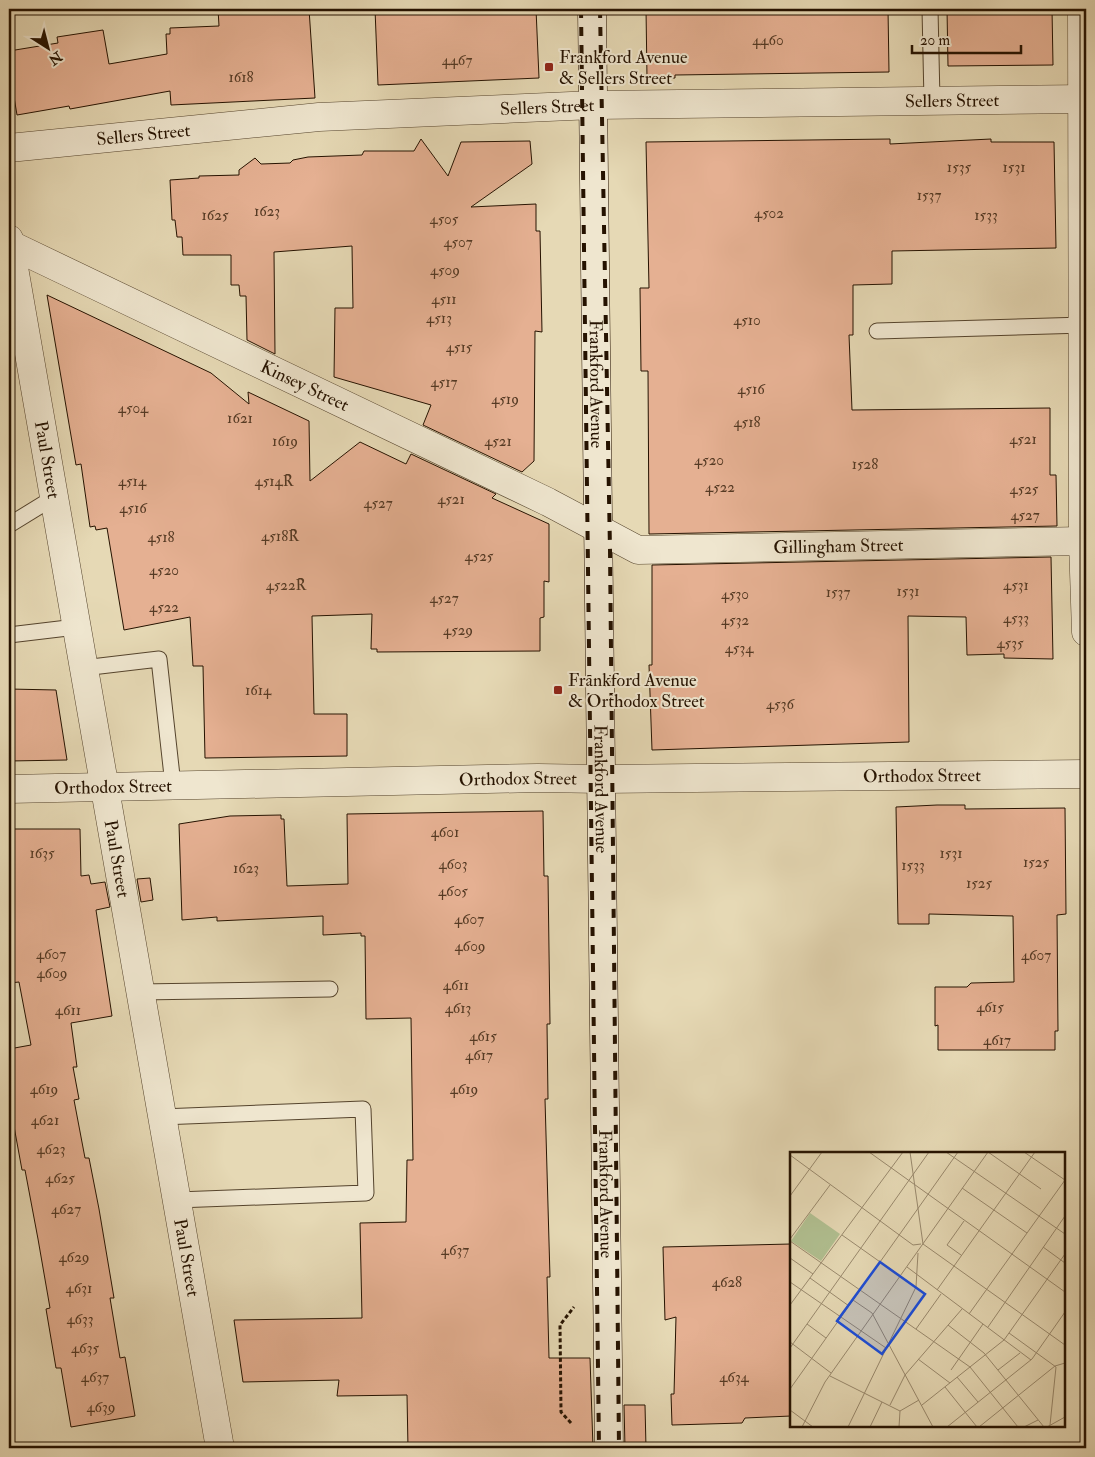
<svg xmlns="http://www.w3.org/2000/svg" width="1095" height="1457" viewBox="0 0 1095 1457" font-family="'IM FELL Double Pica',serif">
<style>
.building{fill:#e5b092;stroke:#251200}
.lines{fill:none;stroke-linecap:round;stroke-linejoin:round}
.service-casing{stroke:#55442d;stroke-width:17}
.minor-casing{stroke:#55442d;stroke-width:29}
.tertiary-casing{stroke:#55442d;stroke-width:29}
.secondary-casing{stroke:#251200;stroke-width:29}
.path{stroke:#251200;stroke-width:3;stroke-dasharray:4 2.5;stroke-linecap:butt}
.service{stroke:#efe6cf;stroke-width:15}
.minor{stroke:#efe6cf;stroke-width:28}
.tertiary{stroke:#efe6cf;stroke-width:28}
.secondary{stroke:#efe6cf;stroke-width:28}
.rail{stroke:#251200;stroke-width:4;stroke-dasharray:9 9;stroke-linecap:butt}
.poi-dot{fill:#8f2418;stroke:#efe6cf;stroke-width:2}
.labels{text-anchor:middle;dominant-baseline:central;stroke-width:4;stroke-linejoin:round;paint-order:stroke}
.number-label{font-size:15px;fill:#553a24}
.poi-label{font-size:18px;fill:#251200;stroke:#efe6cf;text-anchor:start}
.street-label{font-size:18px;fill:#251200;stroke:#efe6cf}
.inset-road{fill:none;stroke:#99896d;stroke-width:1}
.view{fill:#1d4ed8;fill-opacity:0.15;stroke:#1d4ed8;stroke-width:2.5}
.inset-edge{fill:none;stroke:#251200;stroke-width:2.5}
</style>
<rect width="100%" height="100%" fill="#e6d9b5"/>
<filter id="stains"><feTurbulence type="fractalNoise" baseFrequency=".004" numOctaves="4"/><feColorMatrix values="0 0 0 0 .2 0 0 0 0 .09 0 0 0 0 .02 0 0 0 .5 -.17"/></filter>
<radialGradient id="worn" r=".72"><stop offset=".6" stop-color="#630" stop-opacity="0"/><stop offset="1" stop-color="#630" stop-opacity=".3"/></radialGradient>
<path class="building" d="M218,9H309L315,98L171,105L170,91L70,109L69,106L17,115L9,67V51L58,43L57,37L103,30L109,64L167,54L166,34H170V28L219,26Z
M375,9H536L539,78L378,85Z
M646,9H888L889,72L675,75V78H647Z
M947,9H1052L1053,65L948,66Z
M421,139L448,176L461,142L530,141L532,164L471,207L536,204V231H540L542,332L535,331L534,461L522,472L423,425L431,405L334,377L335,308H353L352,246L274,252L275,354L247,340L246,296H240L239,285H231V255H183L182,237H177L175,220H172L170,180L199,178V176L239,175V170L255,158L261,164L290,163L293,160L308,157L362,155L364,151H414Z
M890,139V144L991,139V142H1054L1056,248L892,251V284L853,285V335H849L852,410L1050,408V475H1056L1057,526L649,534L648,371H641L640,288H649L646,142Z
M47,295L211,373L249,404L248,392L309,421L310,481L360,442L406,464L411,454L496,494L492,498L549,524V582L544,581V617L540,618V651L377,652V649H371L372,614L312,616L314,714H347V756L205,758L203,666H193L190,617L124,630L107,528L96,530L95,526L90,527L81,464L76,465Z
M1051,557L1053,659L1004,658V654L967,655L966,617L908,616L909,742L652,750L649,665H652V565Z
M9,689L56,690L67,760L9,761Z
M937,805H965V809L1065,808L1066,914L1057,915L1058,1031H1055V1050H938V1025L935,1026V987H967L971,983L1014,982L1013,916L929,914V924H898L896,807Z
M543,811L544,876H548L550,1024H547L548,1099H545L550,1277H547L549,1358H590L593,1448H408L407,1395L337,1396L339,1380L243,1382L234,1320L362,1318L360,1223L406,1222L407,1160H413L411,1018L366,1019L365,936H361V933L323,935V916L217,921V917L182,920L179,824L230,816L281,815V819H284L287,886L348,884L347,814Z
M9,829H80L81,876L89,875L91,884L105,882L110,907L96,910L112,1016L71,1023L77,1067H73L79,1099L74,1100L85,1158H89L99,1209L114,1298H110L120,1358L125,1357L135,1416L71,1427L61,1368H56L46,1309L50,1308L38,1239L25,1170H22L11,1110H14L9,1076V1049L31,1045L19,982L9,983Z
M150,878L153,900L141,902L137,879Z
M791,1244V1416L745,1418L742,1423L672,1425L671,1394H674L676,1317L665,1320L663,1247Z
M624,1405H645L646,1448H625Z"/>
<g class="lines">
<g class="service-casing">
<path id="service" d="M930,9L932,101
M877,331L1084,325
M9,525L53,498
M9,635L76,627
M83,668L159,659L173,785
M139,992L330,989
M161,1117L363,1109L366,1193L177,1200"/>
</g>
<g class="minor-casing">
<g id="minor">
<path d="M1082,9L1083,541L1086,632"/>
<path id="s1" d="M9,148L319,117L594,105L1086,99"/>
<path id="s2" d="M9,239L220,1448"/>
<path id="s3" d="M9,244L548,502L638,550L1083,541"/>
<path id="s4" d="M602,779L1086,774"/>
</g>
</g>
<g class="tertiary-casing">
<g id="tertiary">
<path id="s5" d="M9,789L538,778L602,779"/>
</g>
</g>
<g class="secondary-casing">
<g id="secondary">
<path id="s6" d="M592,9L609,1448"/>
</g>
</g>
<path class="path" d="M571,1423L561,1412L560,1325L574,1307"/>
<use href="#service" class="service"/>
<use href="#minor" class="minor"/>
<use href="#tertiary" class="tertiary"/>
<use href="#secondary" class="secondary"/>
<path class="rail" d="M581,9L599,1448
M600,9L610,550L619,1448"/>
</g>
<g class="poi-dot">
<rect x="544" y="62" width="10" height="10" rx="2.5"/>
<rect x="553" y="685" width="10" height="10" rx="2.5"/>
</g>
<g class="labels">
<g class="number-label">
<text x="768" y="40">4460</text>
<text x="457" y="60">4467</text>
<text x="241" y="77">1618</text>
<text x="959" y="167">1535</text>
<text x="1014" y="167">1531</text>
<text x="929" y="195">1537</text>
<text x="267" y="211">1623</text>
<text x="769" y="213">4502</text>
<text x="215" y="215">1625</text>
<text x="986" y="215">1533</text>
<text x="444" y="219">4505</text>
<text x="458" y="242">4507</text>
<text x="445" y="270">4509</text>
<text x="444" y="299">4511</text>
<text x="439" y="318">4513</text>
<text x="747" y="320">4510</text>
<text x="459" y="347">4515</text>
<text x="444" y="382">4517</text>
<text x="751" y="389">4516</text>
<text x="505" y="399">4519</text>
<text x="133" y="408">4504</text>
<text x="240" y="418">1621</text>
<text x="747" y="422">4518</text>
<text x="1023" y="439">4521</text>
<text x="285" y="441">1619</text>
<text x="498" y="441">4521</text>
<text x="709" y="460">4520</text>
<text x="865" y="464">1528</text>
<text x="132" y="481">4514</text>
<text x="274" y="481">4514R</text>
<text x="720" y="487">4522</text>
<text x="1024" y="489">4525</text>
<text x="451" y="499">4521</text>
<text x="378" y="503">4527</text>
<text x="133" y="508">4516</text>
<text x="1025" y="515">4527</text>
<text x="280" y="536">4518R</text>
<text x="161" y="537">4518</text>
<text x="479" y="556">4525</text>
<text x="164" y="570">4520</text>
<text x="286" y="585">4522R</text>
<text x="1016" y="585">4531</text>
<text x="908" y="591">1531</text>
<text x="838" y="592">1537</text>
<text x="735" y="594">4530</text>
<text x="444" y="598">4527</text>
<text x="164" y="607">4522</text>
<text x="1016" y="618">4533</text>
<text x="735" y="620">4532</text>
<text x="458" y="630">4529</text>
<text x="1010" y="643">4535</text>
<text x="739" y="648">4534</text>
<text x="258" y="690">1614</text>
<text x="780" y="704">4536</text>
<text x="445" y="832">4601</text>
<text x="42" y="853">1635</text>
<text x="951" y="853">1531</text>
<text x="1036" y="862">1525</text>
<text x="453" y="864">4603</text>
<text x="913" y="865">1533</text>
<text x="246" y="868">1623</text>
<text x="979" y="883">1525</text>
<text x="453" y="891">4605</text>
<text x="469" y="919">4607</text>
<text x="470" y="946">4609</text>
<text x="51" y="954">4607</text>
<text x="1036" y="955">4607</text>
<text x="52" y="973">4609</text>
<text x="456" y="985">4611</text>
<text x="990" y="1007">4615</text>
<text x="458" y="1008">4613</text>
<text x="68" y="1010">4611</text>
<text x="483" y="1036">4615</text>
<text x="997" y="1040">4617</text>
<text x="479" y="1055">4617</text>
<text x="44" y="1089">4619</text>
<text x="464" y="1089">4619</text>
<text x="45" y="1120">4621</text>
<text x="51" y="1149">4623</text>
<text x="60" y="1178">4625</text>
<text x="66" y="1209">4627</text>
<text x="455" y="1250">4637</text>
<text x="74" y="1257">4629</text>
<text x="727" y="1282">4628</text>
<text x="79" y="1288">4631</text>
<text x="80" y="1319">4633</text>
<text x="85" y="1348">4635</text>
<text x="95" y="1377">4637</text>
<text x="734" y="1377">4634</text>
<text x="101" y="1407">4639</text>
</g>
<g class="poi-label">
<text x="559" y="57">Frankford Avenue<tspan x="559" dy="21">&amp; Sellers Street</tspan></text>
<text x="568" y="680">Frankford Avenue<tspan x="568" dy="21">&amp; Orthodox Street</tspan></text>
</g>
<g class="street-label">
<text stroke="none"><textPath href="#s1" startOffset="945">Sellers Street</textPath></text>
<text stroke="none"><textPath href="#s1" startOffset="540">Sellers Street</textPath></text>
<text stroke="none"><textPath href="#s1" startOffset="135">Sellers Street</textPath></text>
<text stroke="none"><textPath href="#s6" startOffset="375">Frankford Avenue</textPath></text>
<text stroke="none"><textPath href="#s3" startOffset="328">Kinsey Street</textPath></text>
<text stroke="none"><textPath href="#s2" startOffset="224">Paul Street</textPath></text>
<text stroke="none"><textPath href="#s3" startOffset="900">Gillingham Street</textPath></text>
<text stroke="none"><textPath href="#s4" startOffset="320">Orthodox Street</textPath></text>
<text stroke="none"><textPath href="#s5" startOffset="509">Orthodox Street</textPath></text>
<text stroke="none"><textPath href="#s5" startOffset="104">Orthodox Street</textPath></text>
<text stroke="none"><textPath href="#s6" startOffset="780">Frankford Avenue</textPath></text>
<text stroke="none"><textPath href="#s2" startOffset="629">Paul Street</textPath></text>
<text stroke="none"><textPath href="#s6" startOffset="1185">Frankford Avenue</textPath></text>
<text stroke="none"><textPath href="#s2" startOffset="1034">Paul Street</textPath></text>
</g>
</g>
<g transform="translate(790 1152)">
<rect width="275" height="275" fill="#e6d9b5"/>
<path d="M20,61L50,82L31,109L1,89Z" fill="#b1c091"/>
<path class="inset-road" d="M79,0L275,140M120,0L133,92M156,0L275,82M198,0L251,37M234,0L275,28M0,3L123,93L131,92M172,36L237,81M0,44L32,0M52,83L110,124M0,87L40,33M0,89L180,215L228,275M133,92L275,193M253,95L275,111M171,103L157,93L174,69M0,106L23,122M117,115L241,208M20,126L59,154M0,130L96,196M147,138L245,0M63,148L82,161L143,275M0,153L113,0M179,162L275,28M17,172L36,186M158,173L194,201L254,275M198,175L275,64M126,177L151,142M219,181L266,215L260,273M0,190L41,221M0,196L139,0M128,207L160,231M161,218L193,172M208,218L230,201M40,224L110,259M167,225L188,250M155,235L187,275M0,237L168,0M100,253L115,223L172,157M132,253L214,188L275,102M0,258L23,275M110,259L129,248M12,275L35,230L198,0M58,275L126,135L128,101M80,275L92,250M109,275L110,259M157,275L242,207L275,160M189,275L265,214L275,211M234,275L248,268M257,275L275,265"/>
<path class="view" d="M90,110L135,142L92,202L47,169Z"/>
<rect width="275" height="275" class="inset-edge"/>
</g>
<rect width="1095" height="1457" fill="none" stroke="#e6d9b5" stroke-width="30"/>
<rect x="10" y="10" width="1075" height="1437" fill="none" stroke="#251200" stroke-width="2.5"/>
<rect x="15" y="15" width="1065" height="1427" fill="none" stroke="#251200"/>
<g transform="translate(48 48) rotate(144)" stroke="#efe6cf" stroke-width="4" paint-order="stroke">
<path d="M0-4L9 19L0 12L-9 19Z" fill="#251200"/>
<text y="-8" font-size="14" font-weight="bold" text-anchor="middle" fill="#251200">N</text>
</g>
<path d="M912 45v8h109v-8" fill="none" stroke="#251200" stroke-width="2.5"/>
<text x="920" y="45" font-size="15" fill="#251200" stroke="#efe6cf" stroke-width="4" paint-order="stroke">20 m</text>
<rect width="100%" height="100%" filter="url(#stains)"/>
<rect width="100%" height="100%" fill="url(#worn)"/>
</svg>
